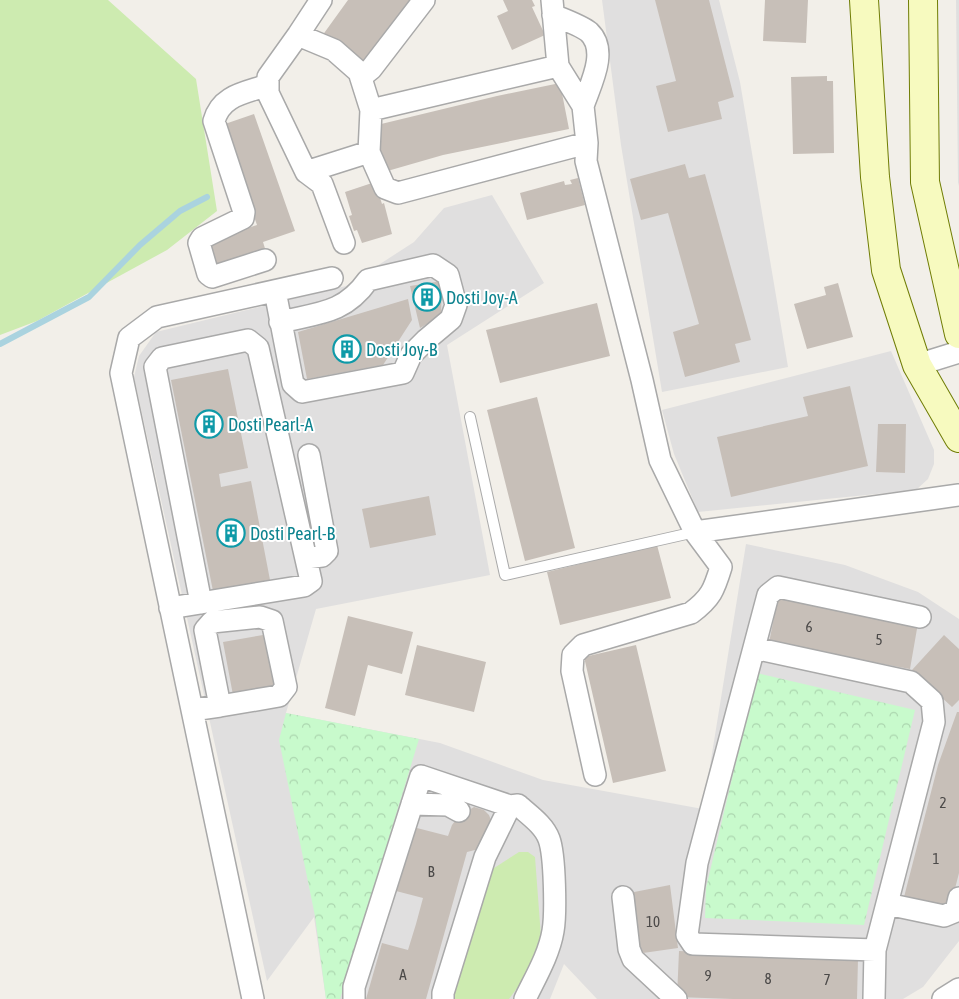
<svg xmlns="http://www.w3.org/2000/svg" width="959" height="999" viewBox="0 0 959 999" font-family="'Asap Condensed',sans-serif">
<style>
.residential{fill:#e0dfdf}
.grass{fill:#cdebb0}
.park{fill:url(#park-crowns)}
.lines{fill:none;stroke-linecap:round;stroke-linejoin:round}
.stream{stroke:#aad3df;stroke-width:6}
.building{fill:#c7bfb8}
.lane-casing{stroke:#a9a9a9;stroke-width:12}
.street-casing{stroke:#a9a9a9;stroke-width:24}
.secondary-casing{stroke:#707d05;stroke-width:30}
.lane{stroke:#fff;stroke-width:10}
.street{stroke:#fff;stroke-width:21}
.secondary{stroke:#f7fabf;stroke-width:28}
.labels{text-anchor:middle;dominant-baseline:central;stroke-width:4;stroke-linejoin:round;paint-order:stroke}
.number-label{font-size:15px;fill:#4b4948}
.culture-label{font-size:18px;fill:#0d838f;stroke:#fff;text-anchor:start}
</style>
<defs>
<pattern id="park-crowns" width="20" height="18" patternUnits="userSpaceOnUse" patternTransform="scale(1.25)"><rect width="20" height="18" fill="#c8facc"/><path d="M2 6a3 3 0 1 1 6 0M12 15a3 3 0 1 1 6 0" fill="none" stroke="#acd6af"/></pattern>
</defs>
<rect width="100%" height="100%" fill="#f2efe9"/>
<path class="residential" d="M602,0H719L740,82L788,367L662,392L621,145Z
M956,0H959V186L958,182Z
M492,195L544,283L447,345L490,575L316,609L286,713L440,743L543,780L703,809L746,544L845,565L918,592L959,619V941L923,987L903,999H597L564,964L550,999H326L314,917L267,981L134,377L139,356L156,332L346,286L414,242L444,208Z
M891,351L934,450V464L928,479L916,490L698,512L674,454L662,410Z"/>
<path class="grass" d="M0,0H108L196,79L217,211L167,250L37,321L0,335Z
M519,852H528L535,857L541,937L535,964L509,999H452L488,872Z"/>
<path class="park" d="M757,673L915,710L864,925L705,918L706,888Z
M286,713L419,739L340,999H326L315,916L279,740Z"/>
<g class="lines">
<path class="stream" d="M0,344L89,297L140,245L180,211L207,197"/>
</g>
<path class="building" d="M348,0H413L366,67L322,36Z
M503,0H532L535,6L532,7L545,35L512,50L497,16L508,11Z
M655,0H709L734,97L718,102L722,119L668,132L656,86L676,81Z
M765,0H808L806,43L763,41Z
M827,76V81H833L834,153L793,154L791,77Z
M560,83L569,129L443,155L384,172L377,125L497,96Z
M254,114L295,231L263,242L267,255L215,272L203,244L257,225L222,125Z
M685,164L689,178L705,174L751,340L735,344L740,362L685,377L673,332L699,324L668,213L641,220L630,179Z
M578,178L585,205L527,220L520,193L564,181L565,185L572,184L570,180Z
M375,182L382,204L384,203L392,234L362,243L357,230L354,231L349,216L352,215L345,192Z
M442,281L441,316L420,328L410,286Z
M838,283L853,337L807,349L794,304L826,295L824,287Z
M408,299L412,320L383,365L307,379L298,332Z
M597,303L610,356L500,383L486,330Z
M228,369L248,468L219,474L221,487L251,481L270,580L213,591L171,380Z
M850,386L868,466L731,497L717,437L808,416L803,397Z
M537,397L575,548L525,561L487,410Z
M878,424H906L905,473L876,472Z
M429,496L436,535L370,548L362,509Z
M657,545L671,598L560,625L547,572Z
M778,597L918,623L910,669L769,643Z
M348,616L413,632L402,674L368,665L355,716L325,708Z
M269,634L279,686L233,695L223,642Z
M944,635L959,649V700L952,707L912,670Z
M417,645L486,662L474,712L405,695Z
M636,645L666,771L613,783L584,657Z
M957,712H959V873L949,912L903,901L938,765Z
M474,807L484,810L489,815L492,823L479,849L467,852L426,999H366L382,943L408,950L416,924L423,898L396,891L413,827L448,836L452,825L459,816Z
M670,885L678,948L636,954L629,893Z
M679,951L858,959L857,999H733L677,997Z"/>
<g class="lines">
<g class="lane-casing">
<path id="lane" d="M470,417L505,575L695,532"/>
</g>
<g class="street-casing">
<path id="street" d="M321,0L298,35L268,77V93L306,172L322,184L344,243
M552,0L558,66L583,106L587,143L586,161L642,380L660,460L695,532L721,567C714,590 711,598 691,613L583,645L573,655L572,671L595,775
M553,15C563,19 582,26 589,32C609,51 590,85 583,106
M298,35L334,50L359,72L371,110L369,152L306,172
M361,77L371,69L424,0
M371,110L558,66
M369,152L385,188L398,193L587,143
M265,260L212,277L208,274L199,243L202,238L243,218L244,212L214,121C221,95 245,93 268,85
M275,291L293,384L302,392L403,373L411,355L426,340L451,319L456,305L448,275L433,265L368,280C344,314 318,313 280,322
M917,365L959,352
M695,532L959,495
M306,558L322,556L327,551L309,455
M170,608L304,586L311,581L258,348L248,340L162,358L155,367L201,603
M754,648L911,682L932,701L934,722L875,950L874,999
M192,710L220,706L279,696L286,687L272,621L260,617L212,622L205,630L220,706
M412,804L448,805L459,811
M623,897L629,949L633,959L676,999
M887,904L944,916L956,911L959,898
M875,950L693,944L687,935L697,863L768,595L778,587L920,617
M253,999L121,373L129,338L157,317L332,278
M354,999V987L421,776L510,806L518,805C529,815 544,825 549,839C555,855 556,914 553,931C549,955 535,978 525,999
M443,999V993L485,857L510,806
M943,999L959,989"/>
</g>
<g class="secondary-casing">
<path id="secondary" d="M864,0L875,177L886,270L917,365L959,438
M923,0L925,182L959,334"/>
</g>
<use href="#lane" class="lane"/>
<use href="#street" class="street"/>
<use href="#secondary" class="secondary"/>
</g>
<defs>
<g id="building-ring" transform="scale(1.4375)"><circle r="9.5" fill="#fff" stroke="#0f9aa8" stroke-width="1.5"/><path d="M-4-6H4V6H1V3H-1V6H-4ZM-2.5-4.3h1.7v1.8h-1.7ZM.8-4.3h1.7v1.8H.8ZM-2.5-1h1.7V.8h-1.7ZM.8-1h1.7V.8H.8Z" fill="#0f9aa8"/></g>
</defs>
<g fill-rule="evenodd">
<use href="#building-ring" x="427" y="297"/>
<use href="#building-ring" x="347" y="349"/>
<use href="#building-ring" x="209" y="424"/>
<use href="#building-ring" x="231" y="533"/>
</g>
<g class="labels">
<g class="number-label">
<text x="809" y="626">6</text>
<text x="879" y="639">5</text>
<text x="943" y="802">2</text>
<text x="936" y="858">1</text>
<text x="431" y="871">B</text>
<text x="653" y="921">10</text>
<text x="403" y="974">A</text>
<text x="708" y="975">9</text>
<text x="768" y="978">8</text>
<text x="827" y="979">7</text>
</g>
<g class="culture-label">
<text x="446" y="297">Dosti Joy-A</text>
<text x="366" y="349">Dosti Joy-B</text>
<text x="228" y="424">Dosti Pearl-A</text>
<text x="250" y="533">Dosti Pearl-B</text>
</g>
</g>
</svg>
